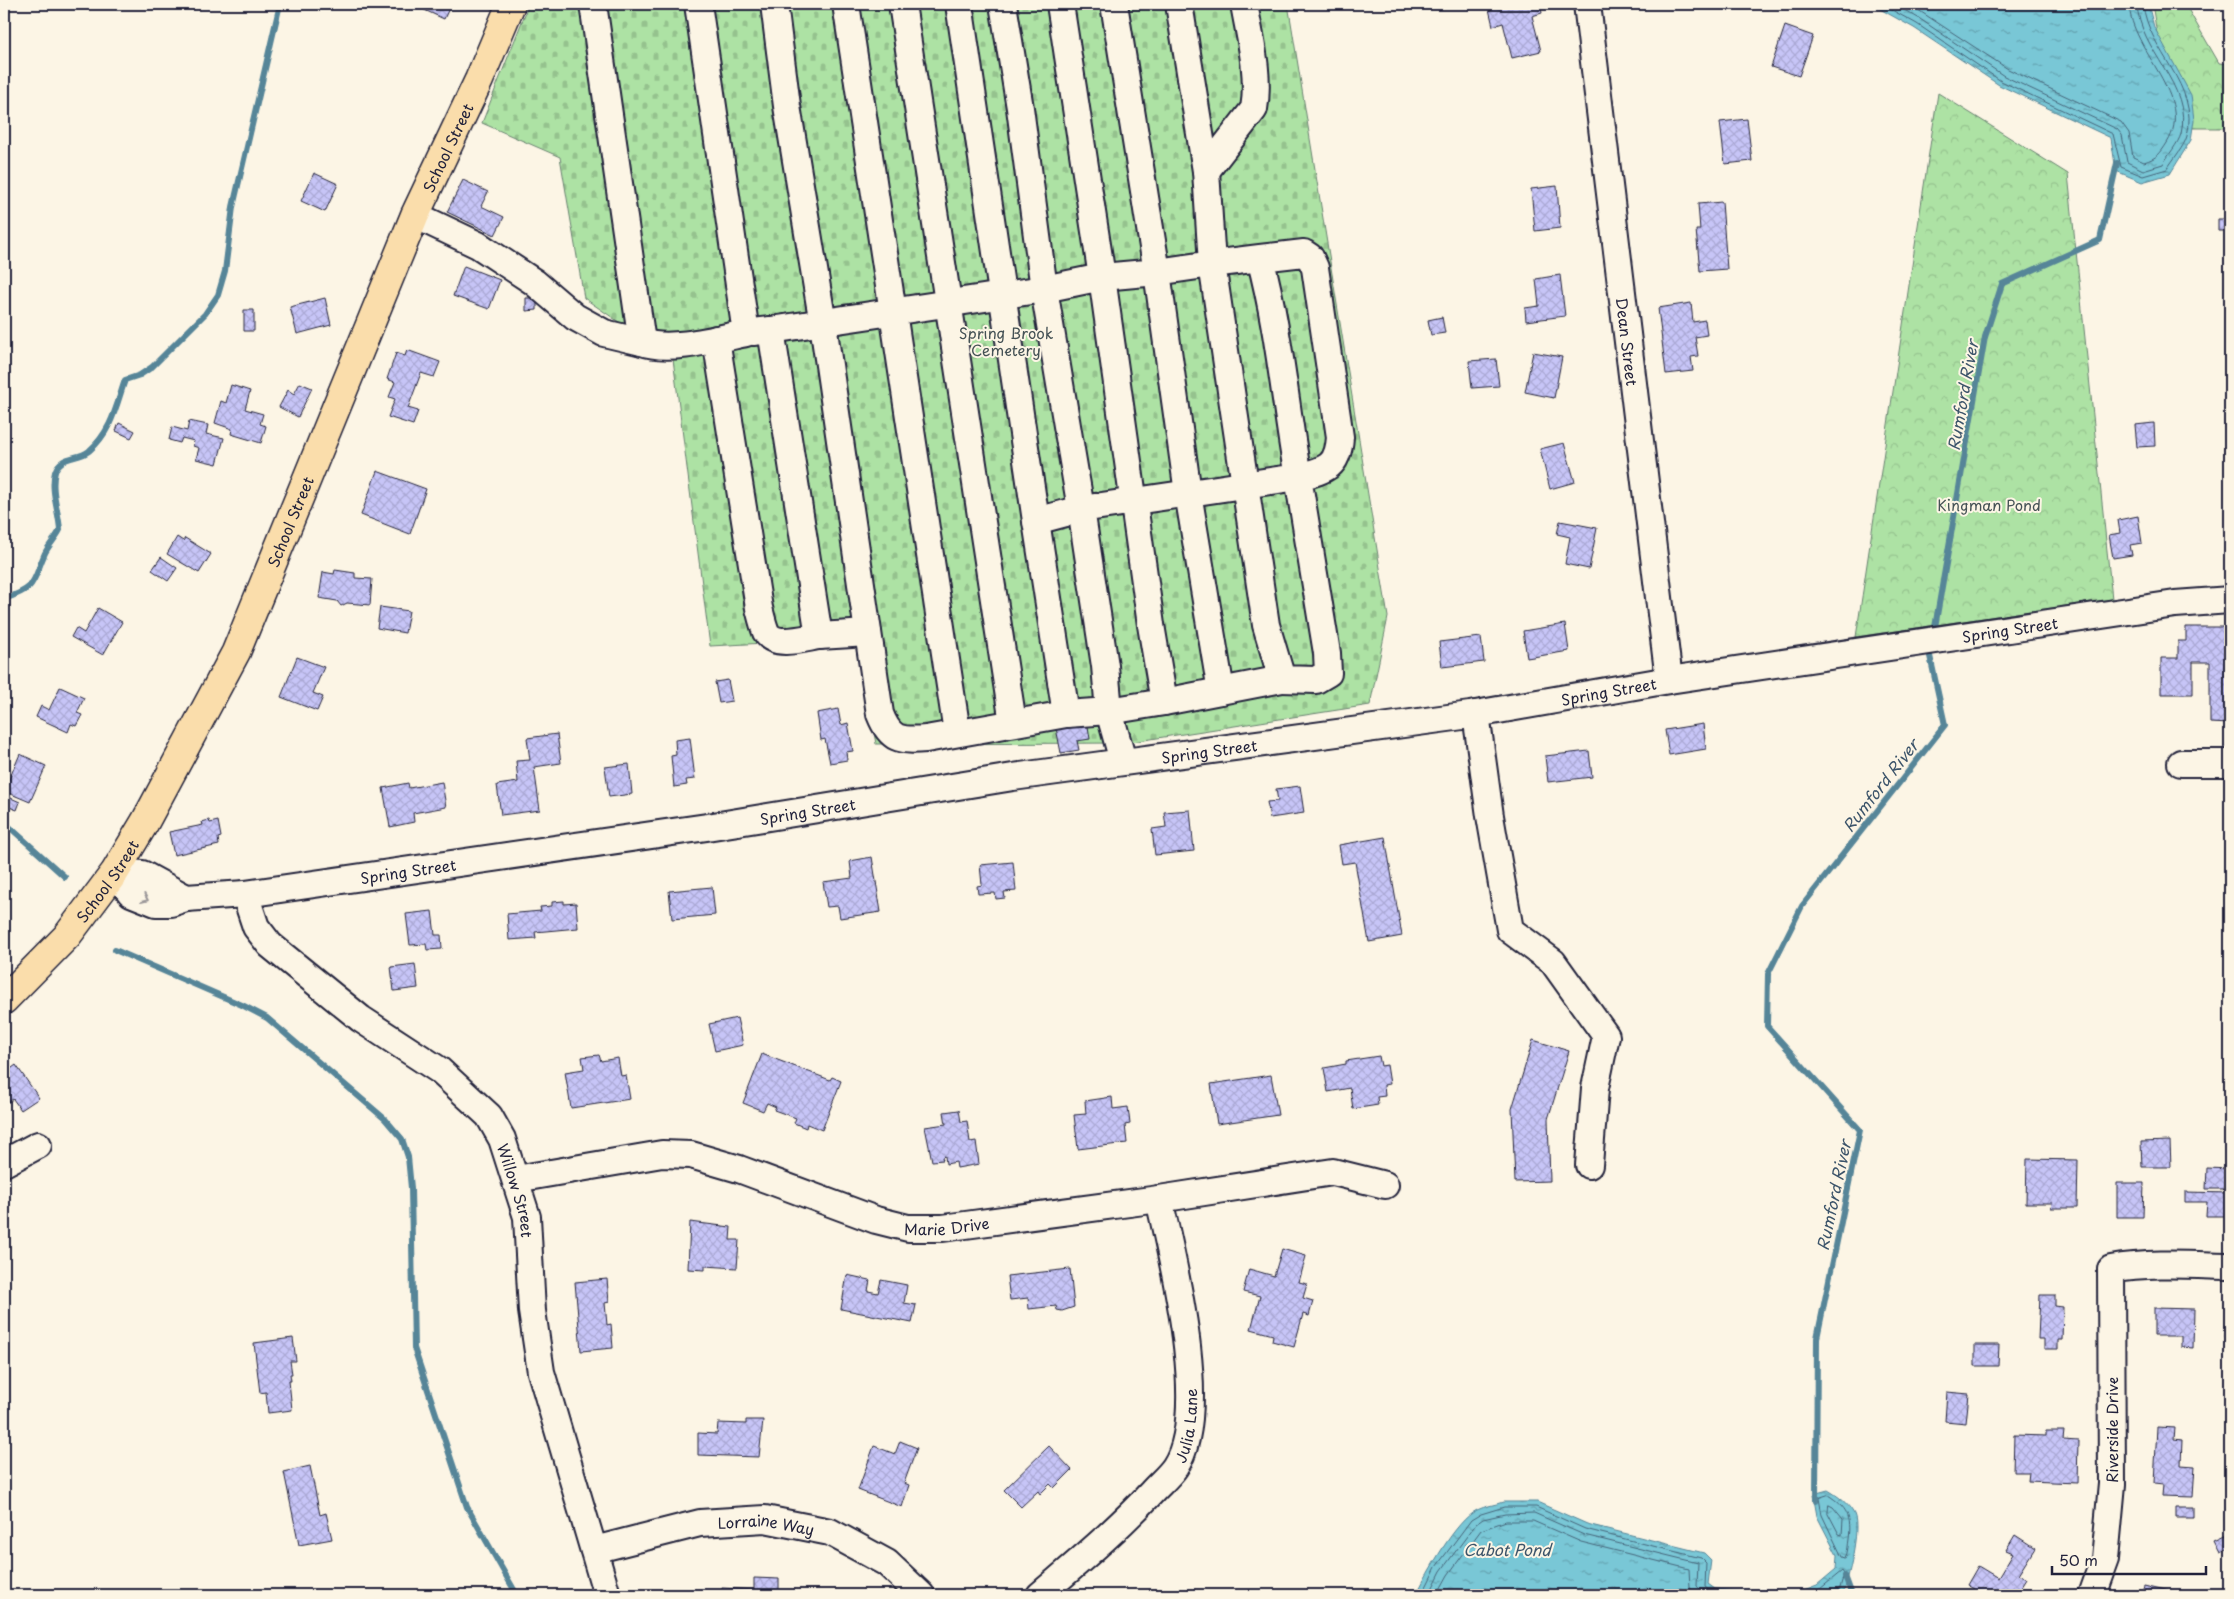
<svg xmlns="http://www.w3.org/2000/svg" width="2234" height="1599" viewBox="0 0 2234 1599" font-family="'Playpen Sans',sans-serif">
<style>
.cemetery{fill:url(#cemetery-stones);stroke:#688270}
.park{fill:url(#park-crowns);stroke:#688270}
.water{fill:url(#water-ripples);stroke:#568598}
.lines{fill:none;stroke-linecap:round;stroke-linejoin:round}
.shore{stroke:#456479;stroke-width:1}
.stream{stroke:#568598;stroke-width:6}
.building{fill:url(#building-cross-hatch);stroke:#22223b}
.minor-casing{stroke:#22223b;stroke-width:30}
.major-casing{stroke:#22223b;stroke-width:31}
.minor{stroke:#fcf5e5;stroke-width:26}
.major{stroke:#faddab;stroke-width:28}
.oneway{stroke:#9a9698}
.labels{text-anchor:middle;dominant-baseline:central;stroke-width:4;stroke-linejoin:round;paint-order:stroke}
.street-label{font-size:15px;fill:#22223b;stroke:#fcf5e5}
.park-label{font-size:15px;fill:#455255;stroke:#fcf5e5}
.water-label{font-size:16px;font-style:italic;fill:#3c546a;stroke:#fcf5e5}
</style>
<defs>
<pattern id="cemetery-stones" width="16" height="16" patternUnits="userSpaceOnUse" patternTransform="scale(1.25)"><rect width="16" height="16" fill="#ade2a4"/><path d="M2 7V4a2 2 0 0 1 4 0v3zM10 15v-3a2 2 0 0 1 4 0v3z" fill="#95c28e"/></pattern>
<pattern id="park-crowns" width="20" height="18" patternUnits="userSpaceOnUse" patternTransform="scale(1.25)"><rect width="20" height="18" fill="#ade2a4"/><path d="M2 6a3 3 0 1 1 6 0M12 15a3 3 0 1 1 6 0" fill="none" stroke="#95c28e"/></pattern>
<pattern id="water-ripples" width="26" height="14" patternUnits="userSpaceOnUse" patternTransform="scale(1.25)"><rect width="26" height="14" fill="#79c7d6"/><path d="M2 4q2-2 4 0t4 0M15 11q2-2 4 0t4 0" fill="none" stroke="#63a1af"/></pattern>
<pattern id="building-cross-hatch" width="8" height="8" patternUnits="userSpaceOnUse" patternTransform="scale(1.25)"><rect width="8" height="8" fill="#c7c5f7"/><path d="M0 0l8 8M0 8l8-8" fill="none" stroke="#aba9d5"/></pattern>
</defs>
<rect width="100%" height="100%" fill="#fcf5e5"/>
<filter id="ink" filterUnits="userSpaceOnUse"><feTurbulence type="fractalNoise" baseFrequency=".02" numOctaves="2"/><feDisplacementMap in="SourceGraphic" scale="10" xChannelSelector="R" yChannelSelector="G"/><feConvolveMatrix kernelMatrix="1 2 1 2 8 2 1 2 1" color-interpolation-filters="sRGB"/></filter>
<g filter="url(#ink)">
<path class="cemetery" d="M529,4H1288L1388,617L1370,705L1125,743L876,744L857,638L710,646L673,359L584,298L560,157L482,123Z"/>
<path class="park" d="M2152,4H2185L2219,63L2230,64V93L2226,128H2193L2157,34Z
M1938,93L2068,174L2112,599L1856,637Z"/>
<path class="water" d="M1871,4H2148L2154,27L2191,95L2194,120L2191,140L2170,174L2142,182L2116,171L2111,138L1999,85L1914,28Z
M1828,1490C1838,1496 1848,1503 1854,1514C1861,1529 1848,1579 1843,1595H1791L1817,1585L1836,1569L1837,1555L1817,1516L1813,1494Z
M1503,1502H1537L1587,1524L1704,1553L1711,1560L1708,1584L1715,1589L1787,1595H1416C1428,1572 1455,1521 1477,1510C1485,1506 1495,1505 1503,1502Z"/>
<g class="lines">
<path class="shore" d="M1881,4L1917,24L2001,81L2113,134L2121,167L2143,176L2167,169C2173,159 2184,147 2187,136C2200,85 2148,52 2143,4
M1894,4L1920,19L2004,76L2117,129L2122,135L2127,162L2143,170L2163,164C2168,155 2178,144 2181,134C2193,85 2139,51 2137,4
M1909,4L2008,69L2121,122L2129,133L2133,157L2144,162C2157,158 2160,154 2167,143C2196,97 2131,52 2129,4
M1828,1495C1847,1507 1852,1517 1849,1539C1848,1545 1848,1553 1845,1558L1842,1557L1822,1515L1819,1498Z
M1829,1505L1833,1507L1843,1519L1842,1535L1839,1534L1828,1513Z
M1422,1595L1436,1567L1471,1520L1481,1514L1504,1507H1536L1585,1529L1701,1558L1706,1563L1705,1587L1714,1594L1729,1595
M1429,1595L1441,1571L1476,1524L1483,1519L1505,1514L1534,1513L1584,1535L1698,1563L1697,1586L1705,1595
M1437,1595L1448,1575L1481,1530L1506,1521H1533L1581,1542L1689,1569L1690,1587L1694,1595
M1805,1595L1820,1589L1842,1571L1844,1574L1838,1595"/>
<path class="stream" d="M4,599C38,588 32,582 45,553C49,545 56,538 60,530C59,512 50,490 55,472C60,455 78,460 89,451C112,431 116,406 125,380L140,375L152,367L205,314L218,295L225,271L233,207L280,4
M1934,633L1985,337L2002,284L2100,240L2117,163
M4,822L65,877
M115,950L242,1005L267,1018L385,1119L402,1139L408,1157L411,1188L414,1348L467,1507L517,1595
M1816,1501L1817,1338L1860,1130L1767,1026L1768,974L1802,906L1945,725L1930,656L1932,645
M1845,1576L1852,1595"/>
</g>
<path class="building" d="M420,4H451L444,19L418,7Z
M1419,4H1433V8L1420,10Z
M1510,4H1540L1542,13L1532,16L1541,51L1512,58L1503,23L1493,26L1489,9Z
M1785,26L1813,36L1799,76L1771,67Z
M1747,119L1752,161L1725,164L1720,122Z
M314,173L338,184L325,212L301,201Z
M463,180L488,192L481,206L504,217L495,235L447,212Z
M1557,186L1560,228L1535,231L1531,189Z
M1722,202L1727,269L1700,271L1696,230H1700L1698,204Z
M2218,219H2230V231H2218Z
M464,266L500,280L489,309L453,296Z
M1560,275L1565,316L1526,321L1525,308L1539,306L1536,279Z
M325,298L331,325L297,334L290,307Z
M526,298H537V310L526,311Z
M1691,303L1693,322L1705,320L1707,335L1695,337L1698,356L1691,357L1693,371L1666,374L1658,308Z
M244,310H254V331H244Z
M1442,317L1445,333L1431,335L1428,320Z
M407,350L440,362L434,377L421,373L408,408L418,411L413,425L388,417L395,399L389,397L395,382L387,379L396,353L405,356Z
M1533,352L1562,357L1554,398L1525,392Z
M1496,359L1499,386L1472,388L1469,361Z
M300,383L312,388L298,417L279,407L288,390L294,394Z
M231,385L250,391L245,409L263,414L260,424L266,426L261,443L231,434L232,429L215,423L221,401L226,403Z
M189,421L208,425L206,434L224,438L217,464L196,459L199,448L193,446L194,441L182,438L180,443L169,440L172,427L187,431Z
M119,423L135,431L131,438L116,431Z
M2154,423L2155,446L2137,447L2135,425Z
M1564,443L1575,482L1550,489L1540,449Z
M377,471L426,489L410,534L361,515Z
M2138,516L2142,543L2130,545L2132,555L2113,558L2109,535L2120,533L2118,520Z
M1560,521L1597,528L1589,569L1565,564L1570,537L1557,534Z
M177,537L183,541L185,538L211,554L199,573L167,554Z
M161,557L177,568L168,581L152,570Z
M335,570L355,573V578L372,579L370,605L347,603L341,606L337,601L319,598L323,572L334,574Z
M380,607L409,611L405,633L377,628Z
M98,608L122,622L103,655L71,637L76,628L84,633Z
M1565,624L1569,651L1527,658L1523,631Z
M2186,627H2230V724L2210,723V662H2193V694H2161V658H2178V641H2186Z
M1481,637L1484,662L1442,667L1439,642Z
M297,657L324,667L313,693L323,697L317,711L281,697Z
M728,680L732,701L719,703L715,682Z
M60,687L84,698L77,713L82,715L76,726L71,724L68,732L36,717L41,706L49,710Z
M838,709L841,725L848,723L853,751L846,752L847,760L830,763L825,739L821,740L817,713Z
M1054,718L1087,720L1090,739L1077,741L1079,750L1061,753Z
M1703,724L1706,749L1669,755L1665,730Z
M557,734L561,763L534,767L540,810L501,815L497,785L518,782L516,761L530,760L527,738Z
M690,738L695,779L686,780L687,785L674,787L671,756L676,755L675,740Z
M1589,751L1592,777L1548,782L1545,756Z
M20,754L46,766L30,802L4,791Z
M629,764L632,794L609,797L605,767Z
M442,782L446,807L413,813L414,822L390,827L383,788L408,783L409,788Z
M1300,786L1304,813L1270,818L1267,802L1278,801L1276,789Z
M4,795L20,802L17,810L4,805Z
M1190,810L1194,851L1155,855L1152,829L1166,827L1164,812Z
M209,820L210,823L218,821L221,837L218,838L219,845L174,855L169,832L203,825L202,822Z
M1385,837L1402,936L1369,942L1355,862L1342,864L1339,845Z
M872,857L881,912L840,918L838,906L827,907L823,882L852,878L850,861Z
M1013,862L1016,891L1004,892L1005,898L996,899L995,893L978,894L977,886L982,885L980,865Z
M712,887L715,915L672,919L669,891Z
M564,901V904L576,903L578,928L535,932L536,938L509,940L507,914L541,911L540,907L552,906V902Z
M432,911L435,935H441L442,949L427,950L426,944L410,945L406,914Z
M415,964L418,988L394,991L391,967Z
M737,1018L743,1045L715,1051L709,1024Z
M1533,1040L1569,1051L1548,1119L1550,1181L1515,1182L1512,1109Z
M762,1054L830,1080L832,1077L841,1081L822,1130L807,1124L806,1128L794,1123L796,1118L774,1110L776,1107L767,1103L763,1111L743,1103Z
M599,1055L601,1061L618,1058L621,1076L626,1075L630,1099L571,1108L565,1072L584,1069L582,1057Z
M1379,1056L1381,1066L1387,1065L1390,1084L1384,1085L1385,1096L1377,1097L1378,1105L1353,1109L1350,1088L1328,1092L1324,1068L1346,1064V1061Z
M16,1065L39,1098L21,1110L13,1099L4,1105V1074Z
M1271,1075L1278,1115L1217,1124L1211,1084Z
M1112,1097L1113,1109L1128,1107L1130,1124L1125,1125L1127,1143L1078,1149L1074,1115L1086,1114L1085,1101Z
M959,1110L961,1122L967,1121L970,1142L976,1141L979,1164L957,1168L956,1162L946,1164L945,1156L942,1157L943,1160L932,1161L925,1127L946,1124L944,1112Z
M2170,1141L2171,1167H2142L2141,1142Z
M2027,1159L2078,1160L2077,1208H2051L2052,1203H2026Z
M2207,1168L2230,1169V1189H2206Z
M2117,1183H2144L2143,1217H2117Z
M2185,1192L2229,1193L2228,1216H2206L2207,1202H2185Z
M690,1222L731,1227L730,1240H739L737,1268L705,1266V1270L688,1269Z
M1282,1249L1306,1256L1299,1282L1307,1284L1303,1298L1313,1301L1309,1316L1303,1314L1294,1347L1272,1341L1273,1335L1251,1329L1260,1296L1243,1292L1249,1269L1274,1276Z
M1070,1269L1074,1307L1062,1311L1057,1310L1056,1306L1029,1309L1028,1298L1010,1300L1007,1276Z
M847,1275L870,1280L868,1291L878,1293L881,1280L907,1285L904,1303L916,1305L912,1323L841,1309Z
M607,1279L609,1302L605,1303L607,1325L611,1324L613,1348L581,1351L575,1282Z
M2040,1295H2055V1306L2063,1307L2062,1340H2058V1349H2044V1339H2038Z
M2154,1308L2194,1309L2193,1348L2181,1347V1336H2154Z
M2226,1313H2230V1339L2224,1338Z
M293,1338L296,1361H290L292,1374H290L291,1381H289L292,1410L268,1413L266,1392L260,1393L254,1343Z
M1975,1345H1999L1998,1366H1975Z
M1947,1392L1969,1394L1966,1423L1945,1421Z
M746,1420H763L759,1457L698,1455V1433L717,1434L718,1423L746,1424Z
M2157,1427L2175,1428L2174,1439L2182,1440L2181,1465L2195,1466L2193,1497L2162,1496L2163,1484L2154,1483Z
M2046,1431H2064L2063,1440L2078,1441L2077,1483L2028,1481L2029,1472H2013L2014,1435L2046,1436Z
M900,1441L917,1448L904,1483L909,1485L902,1507L858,1490L874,1446L895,1454Z
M1049,1446L1072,1470L1054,1488L1050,1484L1040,1494L1038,1491L1021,1507L1004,1490Z
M310,1466L320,1515L326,1513L332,1539L299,1545L284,1472Z
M2176,1508H2193V1518H2176Z
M2229,1532L2230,1546L2220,1551L2214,1539Z
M2015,1535L2035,1548L2018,1575L2026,1579L2016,1595H1984L1967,1585L1978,1566L1998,1578L2013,1553L2006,1550Z
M754,1578L779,1579V1595H722V1588L754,1590Z
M2143,1585L2169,1591L2168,1595H2140Z"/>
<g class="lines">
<g class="minor-casing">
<g id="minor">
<path d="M774,4L787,106L823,324L880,714C890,740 900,741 926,739L1066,714L1109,711L1105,666L1081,509C1153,498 1226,488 1298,477C1285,404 1279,329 1260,258L1212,264L1266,625L1282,679L1316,680L1328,673L1327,653L1298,477C1325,470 1338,468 1340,437L1315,268L1310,257L1304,253L1260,258"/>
<path d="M846,4L957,732"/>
<path d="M902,4L1013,723"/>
<path d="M959,4L1036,521L1081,509L1044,289L1102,277L1151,625L1164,702L1282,679"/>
<path d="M1060,4L1102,277L1157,272L1114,4"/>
<path d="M1179,4L1206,171L1212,264L1157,272L1188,493L1221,691"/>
<path id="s1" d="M1587,4L1669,680"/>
<path d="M1206,171L1254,109C1260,75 1250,38 1244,4"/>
<path d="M415,215L478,245L534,282L575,317L604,333L642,342L593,4"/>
<path d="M771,330L1044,289L1020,108L1003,4"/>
<path d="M753,332L771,330L819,636L868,633"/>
<path d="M716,339L759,608C761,616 763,625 766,632C775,648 805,638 819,636"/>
<path d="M642,342C669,352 717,339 746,333L698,4"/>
<path d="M1036,521L1066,714"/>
<path d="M1476,714L1490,816L1510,930L1553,962L1606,1036L1595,1088L1589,1165"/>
<path d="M1123,761L1109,711L1164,702"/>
<path d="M2181,763H2230"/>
<path id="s2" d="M115,872L131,893L156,903H171L186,898L245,894L707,827L1013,777L1470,715L1669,680L2175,604L2230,600"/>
<path d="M115,872L142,874L186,898"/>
<path id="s3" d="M245,894L256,927L270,945L361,1019L439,1070L489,1116L502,1139L527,1217L532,1311L541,1372L607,1595"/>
<path d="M4,1163L38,1145"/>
<path id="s4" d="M516,1179L662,1154L691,1155L739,1169L876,1220L908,1228H943L1159,1199L1333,1172L1385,1185"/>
<path id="s5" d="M594,1550L700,1523L765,1519L830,1532L887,1563L921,1595"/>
<path id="s6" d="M1040,1595C1078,1562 1117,1530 1152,1492C1159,1484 1169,1476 1175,1467C1211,1412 1173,1262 1159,1199"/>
<path d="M2092,1595L2105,1559L2112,1484L2111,1269C2150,1262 2191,1265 2230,1266"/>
</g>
</g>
<g class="major-casing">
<g id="major">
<path id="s7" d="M4,1000L67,936L115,872L145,822L236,652L415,215L479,80L511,4"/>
</g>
</g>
<use href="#minor" class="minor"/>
<use href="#major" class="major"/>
</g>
<defs><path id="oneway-chevron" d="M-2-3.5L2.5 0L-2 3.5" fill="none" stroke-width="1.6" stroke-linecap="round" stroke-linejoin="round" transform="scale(1.25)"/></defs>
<use class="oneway" href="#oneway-chevron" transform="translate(145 899) rotate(23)"/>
</g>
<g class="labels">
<g class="street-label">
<text stroke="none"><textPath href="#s7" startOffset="968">School Street</textPath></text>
<text stroke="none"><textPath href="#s1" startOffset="340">Dean Street</textPath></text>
<text stroke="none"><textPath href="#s7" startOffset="562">School Street</textPath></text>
<text stroke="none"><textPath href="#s2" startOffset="1928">Spring Street</textPath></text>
<text stroke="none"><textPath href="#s2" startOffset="1522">Spring Street</textPath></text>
<text stroke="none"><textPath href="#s2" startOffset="1118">Spring Street</textPath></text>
<text stroke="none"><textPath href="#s2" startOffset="712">Spring Street</textPath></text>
<text stroke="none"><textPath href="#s2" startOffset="308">Spring Street</textPath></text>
<text stroke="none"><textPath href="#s7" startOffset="158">School Street</textPath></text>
<text stroke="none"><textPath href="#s3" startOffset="416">Willow Street</textPath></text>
<text stroke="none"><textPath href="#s4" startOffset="445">Marie Drive</textPath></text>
<text stroke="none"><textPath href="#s6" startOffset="230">Julia Lane</textPath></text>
<text transform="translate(2111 1430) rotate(-90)">Riverside Drive</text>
<text stroke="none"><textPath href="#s5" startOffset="176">Lorraine Way</textPath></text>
</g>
<g class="park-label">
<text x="1006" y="332">Spring Brook<tspan x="1006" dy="17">Cemetery</tspan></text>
<text x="1989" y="504">Kingman Pond</text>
</g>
<g class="water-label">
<text transform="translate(1962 395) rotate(-80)">Rumford River</text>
<text transform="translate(1880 785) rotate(-52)">Rumford River</text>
<text transform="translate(1833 1195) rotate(-78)">Rumford River</text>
<text x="1507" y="1549">Cabot Pond</text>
</g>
</g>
<rect width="2234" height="1599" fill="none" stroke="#fcf5e5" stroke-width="20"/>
<rect x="10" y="10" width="2214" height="1579" fill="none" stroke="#22223b" stroke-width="2" filter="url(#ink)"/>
<path d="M2052 1566v8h154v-8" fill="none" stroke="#22223b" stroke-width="2.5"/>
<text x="2059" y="1566" font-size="15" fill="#22223b" stroke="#fcf5e5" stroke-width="4" paint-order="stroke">50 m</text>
</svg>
